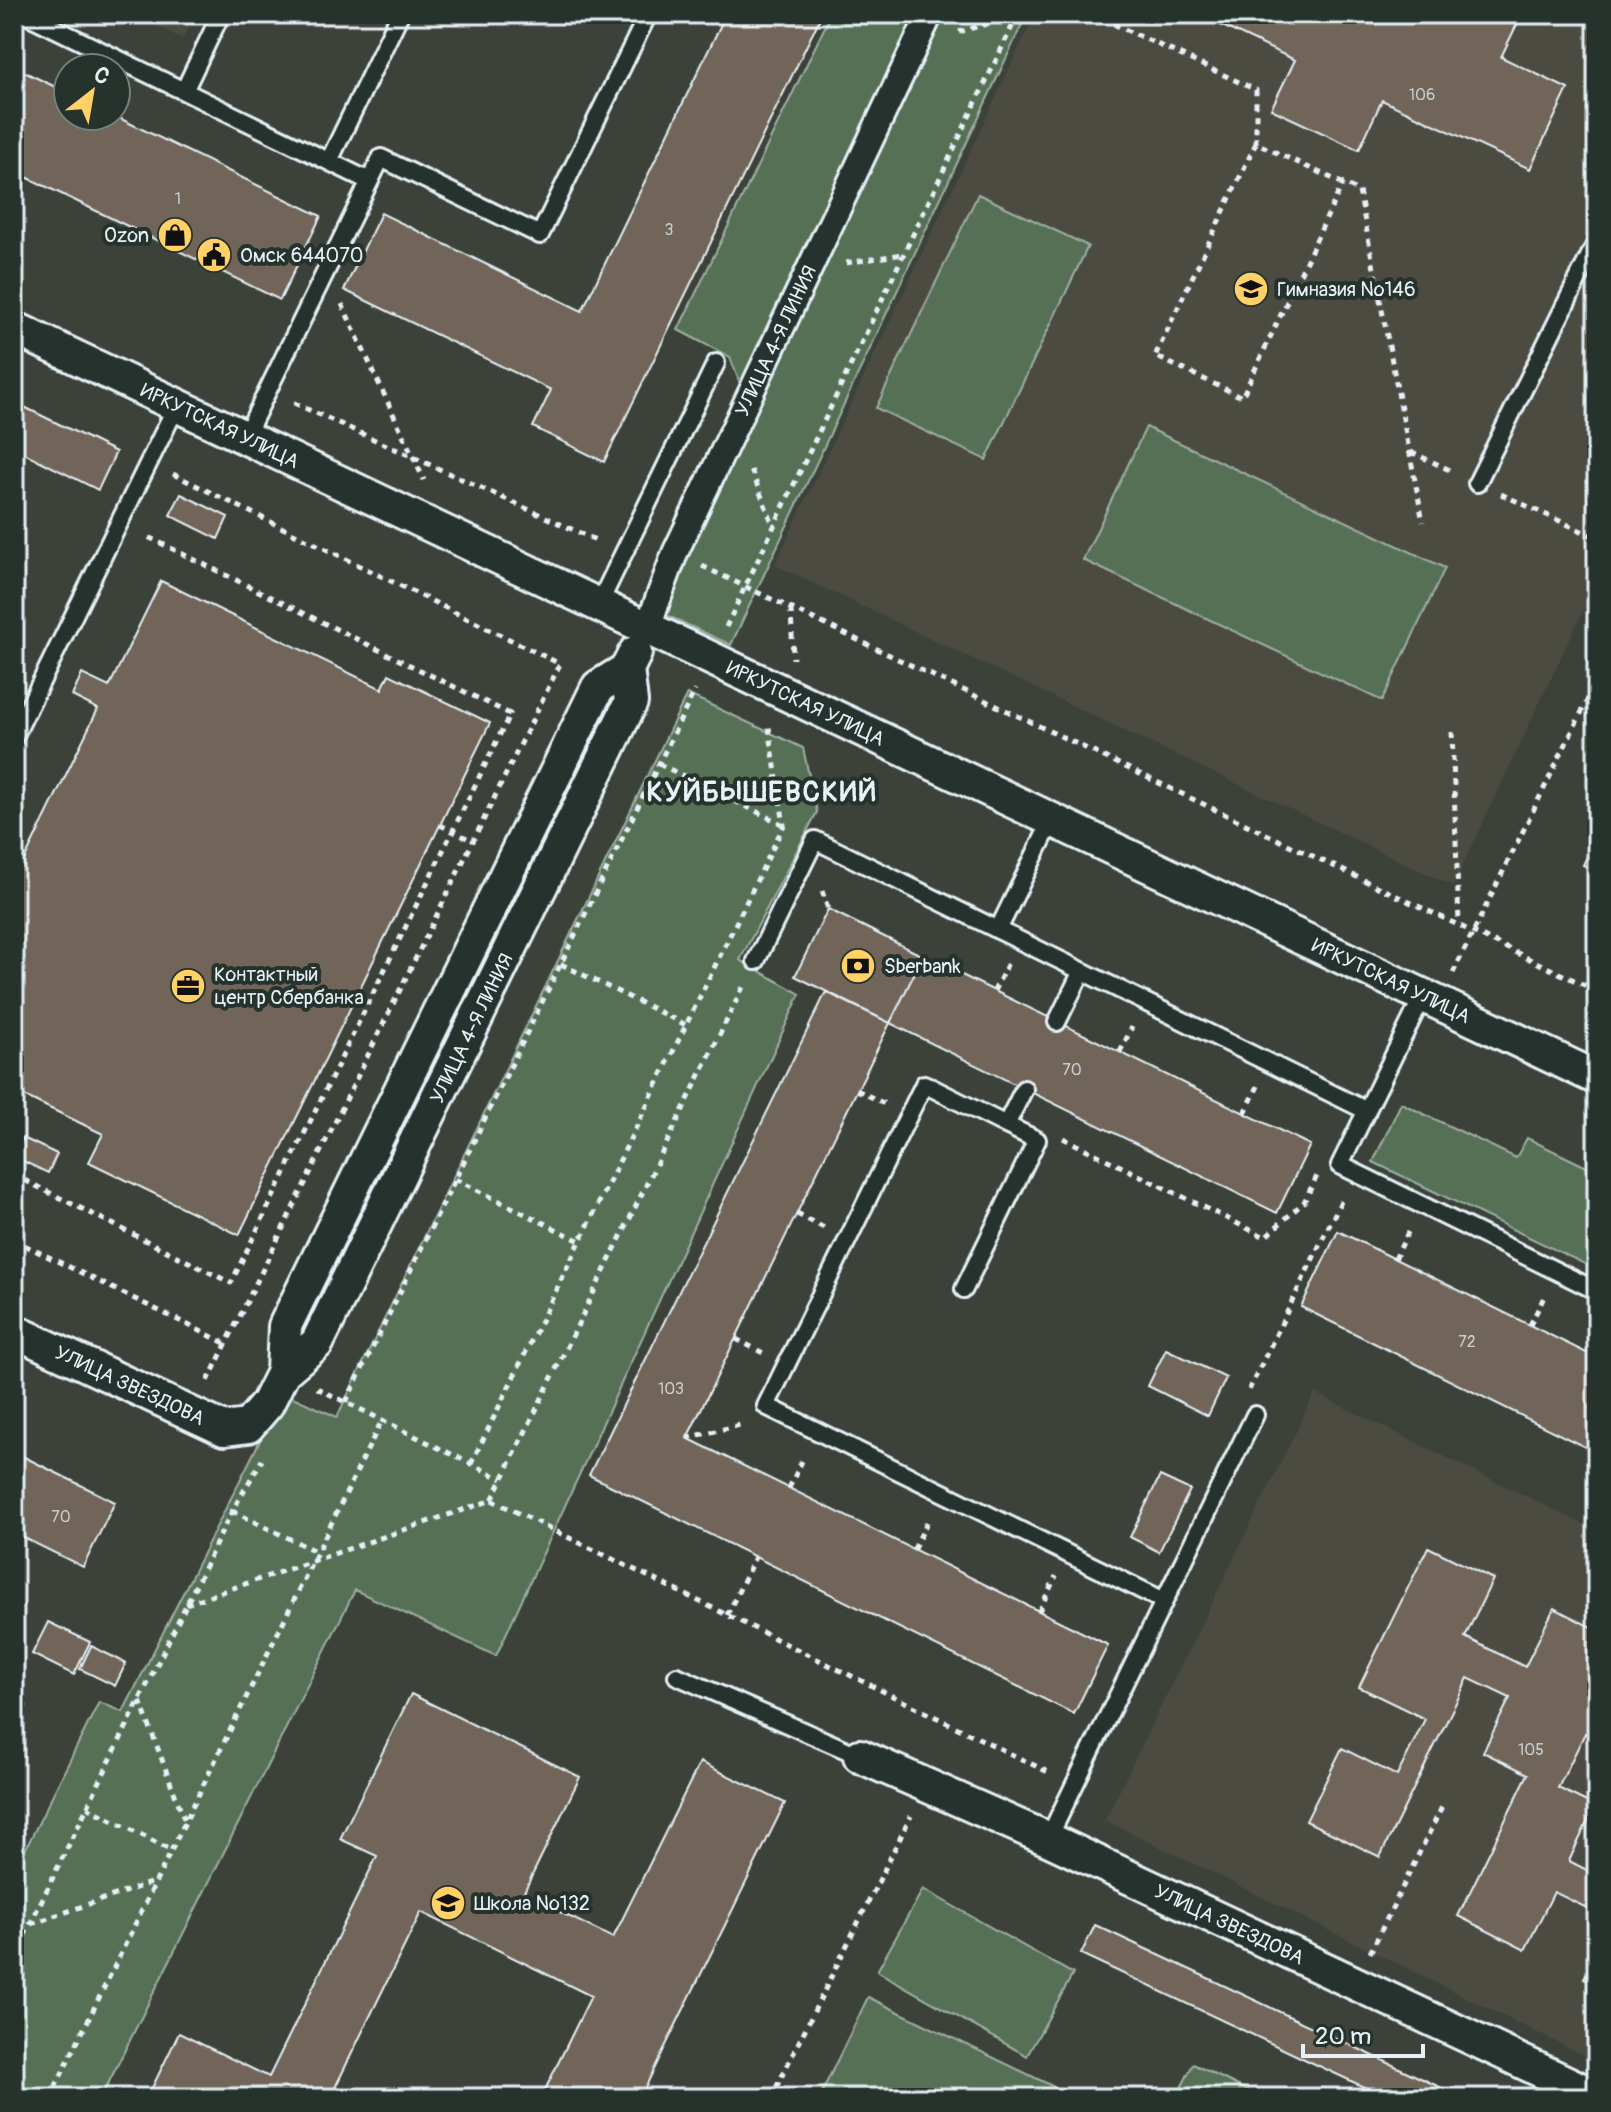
<svg xmlns="http://www.w3.org/2000/svg" width="1611" height="2112" viewBox="0 0 1611 2112" font-family="Pangolin,sans-serif">
<style>
.built{fill:#4b4c43}
.green{fill:#567056;stroke:#9fb0a7;stroke-width:2}
.building{fill:#6f6558;stroke:#e8f1f8;stroke-width:2}
.lines{fill:none;stroke-linecap:round;stroke-linejoin:round}
.service-casing{stroke:#e8f1f8;stroke-width:22}
.pedestrian-casing{stroke:#e8f1f8;stroke-width:30}
.minor-casing{stroke:#e8f1f8;stroke-width:38}
.path{stroke:#e8f1f8;stroke-width:5;stroke-dasharray:6 6;stroke-linecap:butt}
.service{stroke:#26332d;stroke-width:16}
.pedestrian{stroke:#26332d;stroke-width:24}
.minor{stroke:#26332d;stroke-width:32}
.labels{text-anchor:middle;dominant-baseline:central;stroke-width:8;stroke-linejoin:round;paint-order:stroke}
.number-label{font-size:16px;fill:#caced0}
.poi-label{font-size:20px;fill:#e8f1f8;stroke:#26332d;text-anchor:start}
.street-label{font-size:20px;fill:#e8f1f8;stroke:#26332d}
.district-label{font-size:28px;font-weight:bold;letter-spacing:2px;fill:#e8f1f8;stroke:#26332d}
</style>
<rect width="100%" height="100%" fill="#3c423a"/>
<filter id="ink" filterUnits="userSpaceOnUse"><feTurbulence type="fractalNoise" baseFrequency=".0125" numOctaves="2"/><feDisplacementMap in="SourceGraphic" scale="16" xChannelSelector="R" yChannelSelector="G"/><feConvolveMatrix kernelMatrix="1 2 1 2 8 2 1 2 1" color-interpolation-filters="sRGB"/></filter>
<g filter="url(#ink)">
<path class="built" d="M132,14H195L183,39Z
M1035,14H1597V581L1453,886L775,565Z
M1315,1393L1597,1531V2062L1105,1820Z"/>
<path class="green" d="M831,14H1027L731,645L642,604L740,384L730,357L678,330Z
M978,194L1088,246L986,460L876,408Z
M1146,427L1445,568L1382,701L1083,560Z
M687,694L803,748L817,812L740,960L800,994L496,1656L355,1590L101,2098H14V1872L99,1702L123,1712L284,1393L337,1417Z
M1401,1103L1516,1158L1527,1138L1597,1172V1270L1373,1162Z
M923,1889L1073,1974L1027,2056L877,1971Z
M868,1997L1077,2098H819Z
M1193,2064L1263,2098H1176Z"/>
<path class="building" d="M726,14H822L604,462L533,427L551,390L344,290L381,213L582,311Z
M1197,14H1522L1501,57L1568,89L1530,169L1382,100L1359,150L1271,109L1295,60Z
M14,67L68,93V116H115L321,216L280,300L14,171Z
M14,402L116,452L98,490L14,448Z
M181,494L228,517L218,539L170,515Z
M161,581L382,689L389,674L490,723L239,1235L89,1162L103,1134L14,1091V881L98,709L72,696L82,674L109,687Z
M1597,836V872L1583,865Z
M828,909L923,956L890,1023L795,976Z
M923,956L1310,1145L1277,1213L890,1023Z
M826,992L890,1023L687,1438L1108,1645L1074,1714L589,1475Z
M23,1138L57,1154L48,1173L14,1157Z
M1338,1231L1597,1358V1453L1301,1307Z
M1166,1349L1226,1378L1208,1416L1148,1386Z
M14,1452L115,1502L83,1567L14,1533Z
M1160,1476L1190,1490L1159,1552L1130,1537Z
M1428,1547L1493,1579L1465,1637L1525,1667L1554,1608L1597,1630V1739L1585,1733L1558,1788L1595,1806L1569,1861L1597,1875V1913L1554,1892L1525,1950L1458,1916L1528,1774L1483,1752L1510,1698L1468,1678L1380,1857L1306,1821L1342,1748L1397,1776L1425,1719L1359,1687Z
M48,1622L90,1642L74,1675L32,1654Z
M91,1646L126,1663L115,1686L80,1669Z
M411,1694L580,1777L523,1894L613,1938L700,1762L785,1803L640,2098H541L591,1996L421,1912L330,2098H147L179,2033L269,2077L377,1856L340,1839Z
M14,1700L26,1706L14,1731Z
M1095,1925L1463,2098H1387L1081,1954Z
M1597,1952V1984L1584,1978Z"/>
<g class="lines">
<g class="service-casing">
<path id="service" d="M25,14L369,181
M184,91L221,14
M329,161L400,14
M245,437L381,158L540,235L648,14
M1477,483L1597,241
M598,606L716,363
M14,737L177,405
M998,930L1051,822
M756,961L815,840L1367,1111
M1423,996L1340,1165L1597,1291
M1057,1022L1082,971
M1024,1089L1006,1125L924,1084L766,1406L1164,1601
M964,1289L1037,1140L1006,1125
M677,1676L860,1756
M1048,1839L1255,1415"/>
</g>
<g class="pedestrian-casing">
<g id="pedestrian">
<path id="s1" d="M647,629L675,553L930,14"/>
</g>
</g>
<g class="minor-casing">
<g id="minor">
<path id="s2" d="M14,328L1597,1078"/>
<path id="s3" d="M14,1331L224,1429L248,1426L267,1404L283,1372L317,1343L631,702L627,669"/>
<path d="M283,1372L285,1326L598,687L627,669L635,653"/>
<path id="s4" d="M860,1756L1048,1839L1597,2097"/>
</g>
</g>
<path class="path" d="M1092,14L1256,90V143L1359,191L1423,522
M959,32L1017,15
M1256,143L1155,356L1242,397L1343,183
M846,263L903,254
M342,304L424,480
M294,403L598,541
M1411,452L1452,471
M751,470L774,527
M173,474L560,664L208,1381
M1501,494L1597,538
M702,566L1597,991
M791,609L793,659
M726,627L1018,14
M1452,732L1459,924
M659,764L784,825
M440,825L473,841
M822,891L828,909
M561,964L686,1025
M1453,973L1597,681
M994,991L1008,963
M1120,1052L1132,1027
M857,1090L885,1104
M1245,1113L1258,1086
M1063,1138L1265,1237L1304,1202L1317,1176
M14,1175L231,1283L510,714L144,535
M455,1179L580,1241
M797,1214L824,1228
M14,1240L227,1344
M1395,1259L1410,1228
M1530,1325L1544,1297
M736,1339L763,1353
M317,1388L502,1479
M1249,1390L1343,1197
M346,1402L695,690
M687,1438L744,1424
M471,1464L784,825L769,727
M789,1488L804,1457
M492,1500L1052,1774
M232,1511L317,1552
M914,1549L929,1518
M186,1604L492,1500L745,983
M1039,1611L1056,1576
M727,1615L755,1557
M140,1701L185,1821
M87,1807L171,1850
M31,1924L156,1881
M1370,1953L1444,1803
M14,1957L232,1511L262,1460
M14,2070L25,2098
M50,2098L382,1420
M771,2098L911,1816"/>
<use href="#service" class="service"/>
<use href="#pedestrian" class="pedestrian"/>
<use href="#minor" class="minor"/>
</g>
</g>
<defs>
<g id="shop-disc" transform="scale(1.8)"><circle r="9.5" fill="#ffd166" stroke="#26332d"/><path d="M-5-2.5h2.3a2.7 3.5 0 0 1 5.4 0H5L5.5 6h-11ZM-1.5-2.5h3a1.5 2.3 0 0 0-3 0Z" fill="#111"/></g>
<g id="civic-disc" transform="scale(1.8)"><circle r="9.5" fill="#ffd166" stroke="#26332d"/><path d="M-.6-6.5H3V-4.5H.6V-3L4-1V1h2V6H-6V1h2V-1L-.6-3ZM-1.2 2.5V6h2.4V2.5Z" fill="#111"/></g>
<g id="school-disc" transform="scale(1.8)"><circle r="9.5" fill="#ffd166" stroke="#26332d"/><path d="M0-5L7-2L0 1L-7-2ZM-4 1L0 2.5L4 1V4Q0 6-4 4Z" fill="#111"/></g>
<g id="bank-disc" transform="scale(1.8)"><circle r="9.5" fill="#ffd166" stroke="#26332d"/><path d="M-6-4H6V4H-6ZM0-2.3a2.3 2.3 0 1 0 0 4.6a2.3 2.3 0 1 0 0-4.6Z" fill="#111"/></g>
<g id="office-disc" transform="scale(1.8)"><circle r="9.5" fill="#ffd166" stroke="#26332d"/><path d="M-6-3h4V-5.5h4V-3h4V5H-6ZM-1-4.5V-3h2v-1.5ZM-6 0V1H6V0Z" fill="#111"/></g>
</defs>
<g fill-rule="evenodd">
<use href="#shop-disc" x="175" y="235"/>
<use href="#civic-disc" x="214" y="255"/>
<use href="#school-disc" x="1251" y="289"/>
<use href="#bank-disc" x="858" y="966"/>
<use href="#office-disc" x="188" y="986"/>
<use href="#school-disc" x="448" y="1903"/>
</g>
<g class="labels">
<g class="number-label">
<text x="1422" y="95">106</text>
<text x="178" y="199">1</text>
<text x="669" y="230">3</text>
<text x="1072" y="1070">70</text>
<text x="1467" y="1342">72</text>
<text x="671" y="1389">103</text>
<text x="61" y="1517">70</text>
<text x="1531" y="1750">105</text>
</g>
<g class="poi-label">
<text x="149" y="235" text-anchor="end">Ozon</text>
<text x="240" y="255">Омск 644070</text>
<text x="1277" y="289">Гимназия №146</text>
<text x="884" y="966">Sberbank</text>
<text x="214" y="974">Контактный<tspan x="214" dy="23">центр Сбербанка</tspan></text>
<text x="474" y="1903">Школа №132</text>
</g>
<g class="street-label">
<text stroke="none"><textPath href="#s1" startOffset="316">УЛИЦА 4-Я ЛИНИЯ</textPath></text>
<text stroke="none"><textPath href="#s2" startOffset="228">ИРКУТСКАЯ УЛИЦА</textPath></text>
<text stroke="none"><textPath href="#s2" startOffset="876">ИРКУТСКАЯ УЛИЦА</textPath></text>
<text stroke="none"><textPath href="#s2" startOffset="1524">ИРКУТСКАЯ УЛИЦА</textPath></text>
<text stroke="none"><textPath href="#s3" startOffset="716">УЛИЦА 4-Я ЛИНИЯ</textPath></text>
<text stroke="none"><textPath href="#s3" startOffset="128">УЛИЦА ЗВЕЗДОВА</textPath></text>
<text stroke="none"><textPath href="#s4" startOffset="406">УЛИЦА ЗВЕЗДОВА</textPath></text>
</g>
<g class="district-label">
<text x="762" y="792">КУЙБЫШЕВСКИЙ</text>
</g>
</g>
<rect width="1611" height="2112" fill="none" stroke="#26332d" stroke-width="48"/>
<rect x="24" y="24" width="1563" height="2064" fill="none" stroke="#e8f1f8" stroke-width="3" filter="url(#ink)"/>
<g transform="translate(92 92) rotate(31)"><circle r="38" fill="#26332d" stroke="#747f7e" stroke-width="2"/>
<path d="M0-6L14 30L0 20L-14 30Z" fill="#ffd166"/>
<text y="-12" font-size="22" font-weight="bold" text-anchor="middle" fill="#e8f1f8">С</text>
</g>
<path d="M1303 2044v12h120v-12" fill="none" stroke="#e8f1f8" stroke-width="4"/>
<text x="1315" y="2044" font-size="24" fill="#e8f1f8" stroke="#26332d" stroke-width="6" paint-order="stroke">20 m</text>
</svg>
